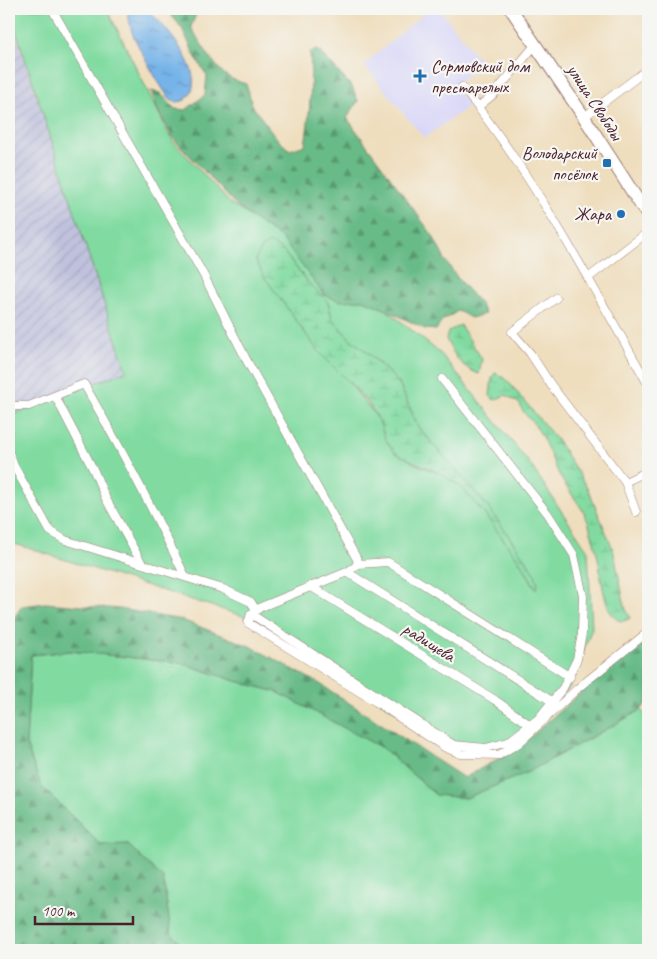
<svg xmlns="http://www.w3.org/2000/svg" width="657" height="959" viewBox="0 0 657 959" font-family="Caveat,sans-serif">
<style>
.built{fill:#d9d7f8}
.industrial{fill:url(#industrial-furrows)}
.green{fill:#81dba1;stroke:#667d66;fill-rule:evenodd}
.forest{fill:url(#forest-firs);stroke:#596d59}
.wetland{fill:url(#wetland-marsh);stroke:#667d66}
.water{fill:url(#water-ripples);stroke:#60698a}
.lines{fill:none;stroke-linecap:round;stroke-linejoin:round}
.street-casing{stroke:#9c7e74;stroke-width:9}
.primary-casing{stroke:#9c7e74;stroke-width:14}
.street{stroke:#fff;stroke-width:8}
.primary{stroke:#fff;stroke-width:12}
.poi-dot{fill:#1f6fb2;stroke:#f6f6f2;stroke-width:2}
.labels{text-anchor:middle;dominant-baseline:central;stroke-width:4.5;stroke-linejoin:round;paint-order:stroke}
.poi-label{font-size:18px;fill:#4a1f2b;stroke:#f6f6f2;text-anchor:end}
.street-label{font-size:18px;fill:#4a1f2b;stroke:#f6f6f2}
</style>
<defs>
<pattern id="industrial-furrows" width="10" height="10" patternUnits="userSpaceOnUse" patternTransform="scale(1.25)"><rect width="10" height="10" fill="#c0c2dd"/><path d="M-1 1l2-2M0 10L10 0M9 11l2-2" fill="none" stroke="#a6a6be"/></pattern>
<pattern id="forest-firs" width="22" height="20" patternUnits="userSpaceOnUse" patternTransform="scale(1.25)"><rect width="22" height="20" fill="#68bb87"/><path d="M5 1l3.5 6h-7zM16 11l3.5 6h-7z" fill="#58976f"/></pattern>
<pattern id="wetland-marsh" width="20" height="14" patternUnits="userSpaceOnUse" patternTransform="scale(1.25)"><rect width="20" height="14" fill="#81dba1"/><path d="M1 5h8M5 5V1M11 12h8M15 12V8" fill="none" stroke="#71bc8b"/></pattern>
<pattern id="water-ripples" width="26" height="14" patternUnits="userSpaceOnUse" patternTransform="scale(1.25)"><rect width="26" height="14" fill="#75b3e8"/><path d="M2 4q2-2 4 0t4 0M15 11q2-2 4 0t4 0" fill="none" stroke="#6291bc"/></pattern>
</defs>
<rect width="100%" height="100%" fill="#f6f6f2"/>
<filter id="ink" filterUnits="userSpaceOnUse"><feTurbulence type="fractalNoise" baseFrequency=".02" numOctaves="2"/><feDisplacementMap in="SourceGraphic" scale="10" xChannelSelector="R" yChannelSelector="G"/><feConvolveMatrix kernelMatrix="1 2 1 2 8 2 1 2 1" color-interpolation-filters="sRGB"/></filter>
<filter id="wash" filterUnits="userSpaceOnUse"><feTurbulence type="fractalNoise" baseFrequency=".0096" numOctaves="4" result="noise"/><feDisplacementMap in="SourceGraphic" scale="20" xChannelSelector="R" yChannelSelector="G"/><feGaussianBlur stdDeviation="1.12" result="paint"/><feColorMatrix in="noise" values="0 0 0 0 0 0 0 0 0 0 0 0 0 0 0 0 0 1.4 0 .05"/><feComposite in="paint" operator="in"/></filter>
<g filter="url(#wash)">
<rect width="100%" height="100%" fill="#efdebe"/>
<path class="built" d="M429,9H439L482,63L454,86L469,106L424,138L364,65Z"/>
<path class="industrial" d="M9,13L127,371L9,416Z"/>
<path class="green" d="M9,9H107L172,140L230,203L372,298L441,354L530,464L588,551L592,628L569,688L536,726L488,751L457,750L246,617L9,542V416L126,371ZM282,250L311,286L328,302L332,319L350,339L366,351L399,383L418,427L488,507L534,572L535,588L525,569L484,513L460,486L441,474L413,463L385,439L379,420L348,381Z
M70,651L181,663L236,681L277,692L384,749L436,795L466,798L528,772L641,710L648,717V950H188L171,933L163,878L127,844L101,846L41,786L26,744L31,655Z"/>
<path class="forest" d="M166,9H198L191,27C198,39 215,68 227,76C232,80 240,82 246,84L253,107L279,141L290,150L305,145C310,114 312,83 310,52L318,50L352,87L358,101L347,118L433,236L445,260L459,280L481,305L485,314L471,318L458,311L443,320L436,330L425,329L391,312L363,300L340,301L324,295L282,239L238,207L173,138L157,108L151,91L160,93L175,109L186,110L205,95L207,76L195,56L182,28Z
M45,603L120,609L182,620L252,647L320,684L464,778L519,747L591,683L648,638V701L641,710L528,772L466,798L436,795L384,749L277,692L236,681L181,663L70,651L31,655L26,744L41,786L101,845L127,844L163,878L171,933L188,950H9V625L22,606Z"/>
<path class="wetland" d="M270,243L282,250L311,286L328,302L332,319L350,339L366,351L399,383L418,427L488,507L534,572L538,583L536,589L525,569L484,513L460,486L441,474L395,453L385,439L379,420L368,403L348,381L319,352L265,278L255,260L262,247Z
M460,325L482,359L479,374C460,366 455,357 446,339L449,331Z
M495,373L506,379L557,440L587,487L613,549L625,607L630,618C605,635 601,572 598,558C596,547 592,536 589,525C584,507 569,493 560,476C552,461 547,444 537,428C532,420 522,414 520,404L506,395L494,400L490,396L492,378Z"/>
<path class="water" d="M127,9H147C163,24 212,76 186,99C183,102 176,103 172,100C165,97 137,44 133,35C130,26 129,18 127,9Z"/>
</g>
<g filter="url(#ink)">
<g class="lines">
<g class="street-casing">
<path id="street" d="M52,9L203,274L247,361L358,561L356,566L347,572L261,607L251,614L248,623L376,702L444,747L461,754L499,755L519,743L578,688L648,632
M462,87C535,177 591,284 648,384
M478,107L494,94L536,44
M584,117L648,69
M588,278L648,232
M556,298L512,332L530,353L551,385L625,482L636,512
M55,396L94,471L106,499L141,562
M9,406H29L84,384C120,447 154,511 185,576
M9,453L14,466L50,531L65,540L223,589L251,602L256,610
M625,482L648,471
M358,564L388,562L570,677
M347,572L553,702
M310,586L495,700L530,725
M251,614L454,745L486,748L508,742L538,719L563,688L577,659L582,634L583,596L574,555L548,514L442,379"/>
</g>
<g class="primary-casing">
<path id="primary" d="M511,9L584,117L648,216"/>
</g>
<use href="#street" class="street"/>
<use href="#primary" class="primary"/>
</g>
</g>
<g class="poi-dot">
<path d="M417.5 68.5h5v5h5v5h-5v5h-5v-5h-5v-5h5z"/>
<rect x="602" y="158" width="10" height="10" rx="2.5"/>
<circle cx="621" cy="214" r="5"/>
</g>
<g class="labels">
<g class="poi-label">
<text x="431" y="66" text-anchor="start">Сормовский дом<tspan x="431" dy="21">престарелых</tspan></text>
<text x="597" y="153">Володарский<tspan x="597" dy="21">посёлок</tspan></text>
<text x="611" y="214">Жара</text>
</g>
<g class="street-label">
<text transform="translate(595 102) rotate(57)">улица Свободы</text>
<text transform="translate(429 642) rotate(32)">радищева</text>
</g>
</g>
<rect width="657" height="959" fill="none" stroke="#f6f6f2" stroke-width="30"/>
<path d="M35 916v8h98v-8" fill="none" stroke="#4a1f2b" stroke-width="2.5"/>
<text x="42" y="916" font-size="15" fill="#4a1f2b" stroke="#f6f6f2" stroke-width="4" paint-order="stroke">100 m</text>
</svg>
